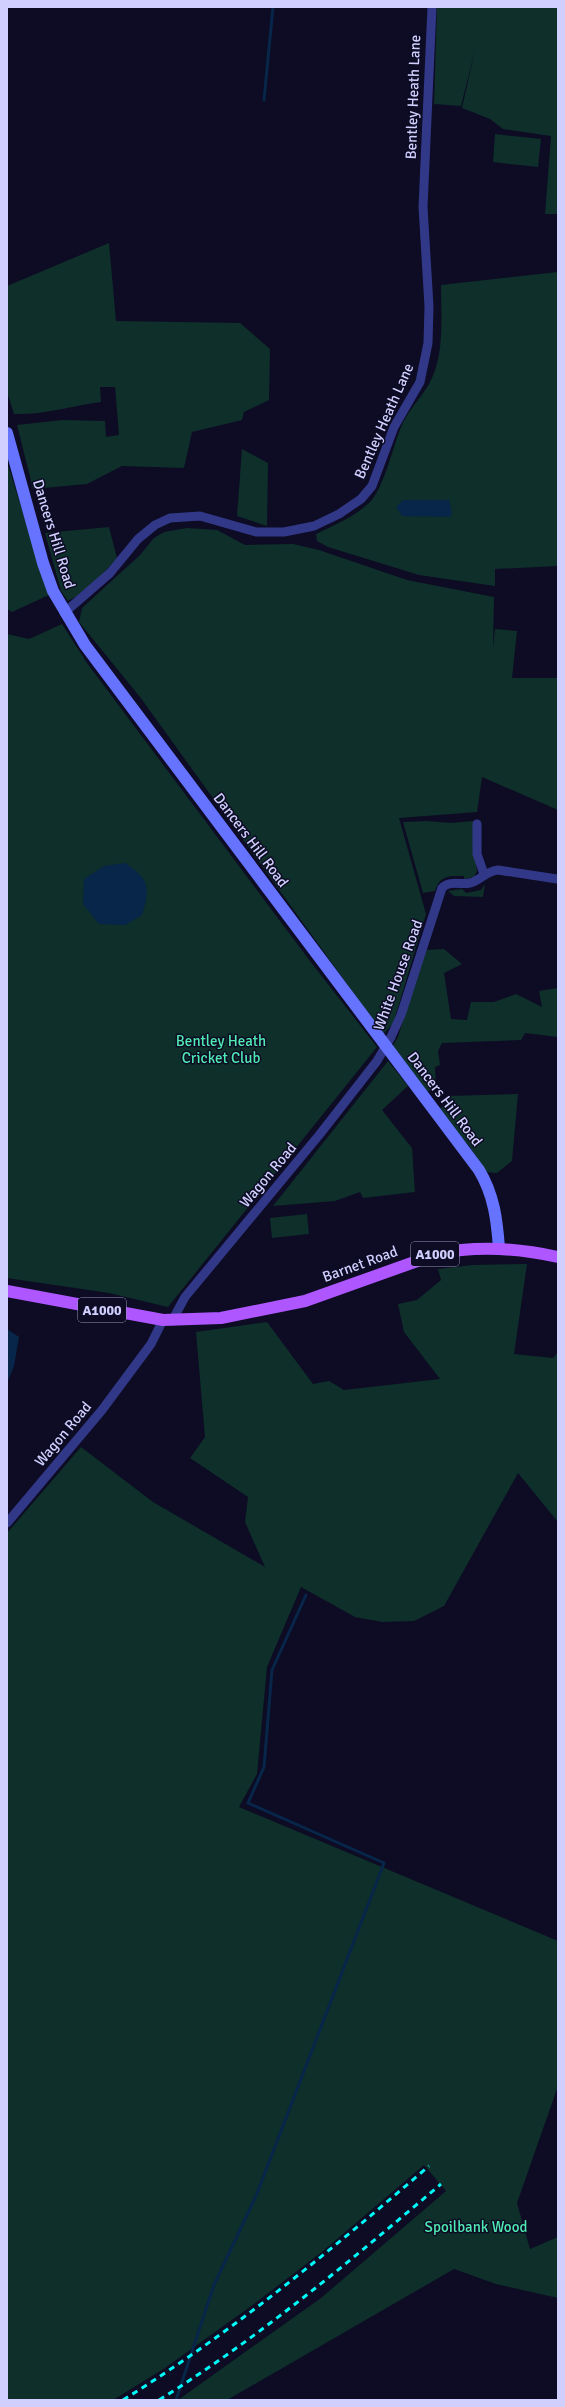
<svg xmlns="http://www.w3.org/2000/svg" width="565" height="2407" viewBox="0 0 565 2407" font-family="Signika,sans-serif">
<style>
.green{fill:#0e2f2a}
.water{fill:#072649}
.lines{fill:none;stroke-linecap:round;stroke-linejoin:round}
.stream{stroke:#072649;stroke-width:3}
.street{stroke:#323888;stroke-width:9}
.secondary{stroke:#6673ff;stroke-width:12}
.primary{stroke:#ae56ff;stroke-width:12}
.rail{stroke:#00faf9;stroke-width:3;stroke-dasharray:6 5;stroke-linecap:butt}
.labels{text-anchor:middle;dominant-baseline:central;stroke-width:3;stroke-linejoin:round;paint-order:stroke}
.shield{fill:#0d0c24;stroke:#9694bd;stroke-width:1}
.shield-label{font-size:14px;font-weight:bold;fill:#d0cfff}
.street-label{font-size:15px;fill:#d0cfff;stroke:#0d0c24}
.park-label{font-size:15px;fill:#4febb3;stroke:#0d0c24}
</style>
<rect width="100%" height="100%" fill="#0d0c24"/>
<path class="green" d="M437,7H558V214H545L551,136L503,129L490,119L462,108L475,50L461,106L434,104Z
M495,134L541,139L538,167L493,162Z
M109,243L116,321L240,323L270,349L269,400L244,412L242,420L192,432L184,468L122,466L87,484L33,489L17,425L63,420L105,421L106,437L119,435L115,387H100L101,402C71,406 44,415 14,414L7,392V286Z
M558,272V566L495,569V586L419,575L328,547L317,541L316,534C335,525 356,516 371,501C384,486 393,447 401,427C407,412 420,399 429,384C445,356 441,317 441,285Z
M242,449L268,463L267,526L237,516Z
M7,462L49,595L12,612L7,609Z
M109,527L117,558C103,574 88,591 68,601L61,591L45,533Z
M187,528L217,530L245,545L293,544L319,550L407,580L494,597L493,648L495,629L517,631L512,678H558V810L482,777L477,812L399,818L426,914L393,1024L383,1034L140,697L79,622L82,608L140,555L154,538L164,532Z
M62,624L87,663L310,961L377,1047L168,1307L109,1293L7,1278V634L29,639Z
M427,821L451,823L473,821V843L477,871L474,877L464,879V876C449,876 440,875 435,891L423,893L403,822Z
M485,884L483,897L454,896L448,891L462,889L466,893L481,890Z
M444,949L462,964L444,973L451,1019L467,1020L471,1002H494L516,994L542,1007L539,991L558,988V1037L525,1033L521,1040L442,1043L438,1051L440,1065L435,1067L436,1087L427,1092L392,1047L398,1037L425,950Z
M388,1061L408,1086L382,1110L412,1148L415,1192L363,1198L360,1192L335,1201L273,1206Z
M518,1094L512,1161L497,1173L487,1172L467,1143L465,1144L433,1102L434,1100L440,1108L449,1103L447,1096Z
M307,1214L309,1234L272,1238L270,1218Z
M527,1264L514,1354L553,1358L558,1352V1522L518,1473L444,1606L414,1621L382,1622L355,1617L301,1587L267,1667L257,1774L239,1807L558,1941V2086L517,2203L530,2249L558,2237V2298L496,2284L454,2269L227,2400H178L321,2298L446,2191L424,2165L323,2251L254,2304L165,2368L113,2400H7V1533L81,1447L153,1502L265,1567L245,1522L248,1497L190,1458L205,1437L196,1332L267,1322L313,1384L329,1381L344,1390L440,1379L404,1332L398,1304L417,1300L441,1280L438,1269L473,1265Z"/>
<path class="water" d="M403,500H449L452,513L450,517L402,516L396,507Z
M125,863C149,879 151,887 142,915L125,925L99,924L83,904L84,879L104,866Z
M7,1329L19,1337L14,1366L7,1383Z"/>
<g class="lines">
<path class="stream" d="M264,100L273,7
M176,2400L214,2285L256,2196L384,1863L248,1803L264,1767L272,1670L306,1595"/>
<path class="street" d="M64,613L110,573L138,539L155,525L170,518L200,516L256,532H284L314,526L339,514L361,499L372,486L394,427L420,382L428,343L429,306L423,207L432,7
M477,824V854L484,874
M172,1321L185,1297L320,1134L377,1061L391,1037L401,1015L442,888C450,880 460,885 470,883C481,880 486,871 498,870L557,879
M7,1523L102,1410L151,1344L163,1320"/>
<path class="secondary" d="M7,433L43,563L53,591L85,645L479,1170C494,1195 497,1220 499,1248"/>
<path class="primary" d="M7,1291L163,1320L221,1318L305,1301L437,1254C478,1245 517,1248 558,1257"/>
<path class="rail" d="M123,2400C234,2331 330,2251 429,2166
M159,2400C260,2337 350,2261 441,2184"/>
</g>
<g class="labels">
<g class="shield">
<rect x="411" y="1242" width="48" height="24" rx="3"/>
<rect x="78" y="1298" width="48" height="24" rx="3"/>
</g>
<g class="shield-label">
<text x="435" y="1254">A1000</text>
<text x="102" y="1310">A1000</text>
</g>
<g class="street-label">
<text transform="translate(413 97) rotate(-88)">Bentley Heath Lane</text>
<text transform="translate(384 421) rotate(-66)">Bentley Heath Lane</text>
<text transform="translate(54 534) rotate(73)">Dancers Hill Road</text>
<text transform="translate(251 840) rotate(53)">Dancers Hill Road</text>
<text transform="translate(398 975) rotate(-70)">White House Road</text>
<text transform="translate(445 1099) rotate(53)">Dancers Hill Road</text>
<text transform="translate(268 1175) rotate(-50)">Wagon Road</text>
<text transform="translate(360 1264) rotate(-20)">Barnet Road</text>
<text transform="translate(63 1434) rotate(-50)">Wagon Road</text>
</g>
<g class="park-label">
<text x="221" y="1041">Bentley Heath<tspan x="221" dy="17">Cricket Club</tspan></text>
<text x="476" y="2227">Spoilbank Wood</text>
</g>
</g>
<rect width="565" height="2407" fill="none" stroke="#d0cfff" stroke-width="16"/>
</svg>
